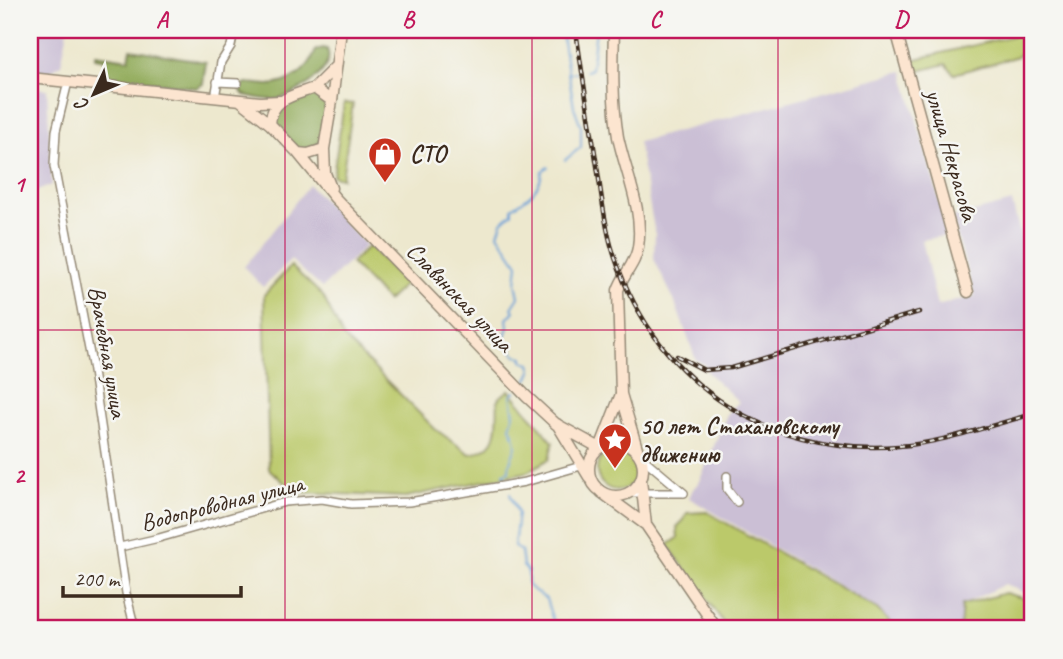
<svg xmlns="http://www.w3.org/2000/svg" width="1063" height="659" viewBox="0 0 1063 659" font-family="Caveat,sans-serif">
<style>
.industrial{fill:#cbbfd5}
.green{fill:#bbc96b;stroke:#7b7a44;stroke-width:2}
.forest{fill:#94ad5f;stroke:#686c3e;stroke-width:2}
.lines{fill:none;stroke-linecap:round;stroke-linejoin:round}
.stream{stroke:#6aa0d7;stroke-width:2}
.street-casing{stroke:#948976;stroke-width:10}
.secondary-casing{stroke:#948976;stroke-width:13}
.street{stroke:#fff;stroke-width:7}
.secondary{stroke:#fce5d0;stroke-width:10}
.rail-casing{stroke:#3b2a1e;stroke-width:4.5}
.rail{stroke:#f6f6f2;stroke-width:2;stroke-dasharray:5;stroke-linecap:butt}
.grid{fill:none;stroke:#c2185b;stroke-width:2;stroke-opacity:0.55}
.labels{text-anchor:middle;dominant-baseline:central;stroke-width:5;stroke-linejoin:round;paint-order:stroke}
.poi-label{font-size:24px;font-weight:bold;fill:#3b2a1e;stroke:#f6f6f2;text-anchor:start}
.street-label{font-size:24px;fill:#3b2a1e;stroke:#f6f6f2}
.neatline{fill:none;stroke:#c2185b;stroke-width:2.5}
.grid-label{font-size:23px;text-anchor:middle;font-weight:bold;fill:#c2185b}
</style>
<rect width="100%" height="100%" fill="#f6f6f2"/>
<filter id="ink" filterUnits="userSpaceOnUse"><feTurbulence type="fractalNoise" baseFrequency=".0143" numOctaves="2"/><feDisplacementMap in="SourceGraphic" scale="14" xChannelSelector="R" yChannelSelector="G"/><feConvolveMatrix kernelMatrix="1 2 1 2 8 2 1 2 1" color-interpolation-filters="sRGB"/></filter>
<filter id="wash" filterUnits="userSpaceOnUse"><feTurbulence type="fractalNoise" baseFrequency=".00686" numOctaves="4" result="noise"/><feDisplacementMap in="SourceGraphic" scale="28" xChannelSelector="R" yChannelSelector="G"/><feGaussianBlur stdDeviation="1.57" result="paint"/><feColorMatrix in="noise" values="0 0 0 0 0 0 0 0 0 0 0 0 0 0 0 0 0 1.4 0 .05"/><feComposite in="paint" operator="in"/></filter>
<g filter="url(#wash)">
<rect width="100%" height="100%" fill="#ede8ce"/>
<path class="industrial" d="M30,30H68L61,64L46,74L30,72Z
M903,71L949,235L922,240L937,306L975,296L952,218L1012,202L1026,257L1033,256V597L1005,584L962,605L960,629H896L877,608L689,498L693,489L699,482L728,412L739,402L707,372L705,365L696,360L674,300L654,259L655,234L638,142Z
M30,88L47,89L52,185L30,194Z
M309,185L366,245L322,288L291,260L263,287L244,267Z"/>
<path class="green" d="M1033,31V40L1018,56L954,74L946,64L911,73L908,61Z
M344,103L353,104L342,178L333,176Z
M369,246L405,284L387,301L351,263Z
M291,266L323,296L343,337L435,429L470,454C503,447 496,427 498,399L509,390L553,442L549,459L527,472L406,497L295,492L269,469L264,295Z
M597 470a20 20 0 1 1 40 0a20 20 0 1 1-40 0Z
M707,512L877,609L896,629H728L668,545L678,538L677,527L684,520L687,513Z
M1005,593L1033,601V629H960L962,605Z"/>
<path class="forest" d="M323,48L327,49C336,71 296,95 277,99C267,101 255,97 244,95L241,91L242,86C250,81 260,85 269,85C291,84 309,70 316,50Z
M131,49L206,62L203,84L196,88L105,75V60L95,58V54L129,59Z
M311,93L316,94L325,103C326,115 326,139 315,147C310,150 304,150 298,150L275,124V116L285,103Z"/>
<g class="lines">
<path class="stream" d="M561,30L574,107L581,126V147L565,160
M586,71L591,69L596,30
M567,74L576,72
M522,385L529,378L532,371L530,364L523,361V357L516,356L504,339L508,327L507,319L514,311L512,308L519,297L516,283L518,264L498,234L502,222L512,213V208C526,199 541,190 542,171L548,167
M506,480L504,473L509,471C509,448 524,455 510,427L514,415L511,396L515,392
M510,494L518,513L514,547L521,551L523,566L528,572V586L546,599L553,621L562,624L565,629"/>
</g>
</g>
<g filter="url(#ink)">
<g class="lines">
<g class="street-casing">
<path id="street" d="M68,82L56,131L54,166L92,365L126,593L135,629
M217,82L238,83
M215,98L221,62L231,46L234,32
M639,455L684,493
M727,476V489L737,502
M628,493H684
M120,547L159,538L285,502L322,499L351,504L409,502L525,482L581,466"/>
</g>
<g class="secondary-casing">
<path id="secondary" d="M614,30C613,65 612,101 618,137C625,171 644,211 638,247C636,263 623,275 618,290L621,394L639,455
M896,30L968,292
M30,78L260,102L280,101
M314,88L336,66
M241,101L270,124
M332,101L341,30
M324,149L325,173L331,188
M298,153L308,154L324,149L332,101L314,88C293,96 271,98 270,124L298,153L335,198L526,396L556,424L600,448L621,394
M557,424L589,477
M589 469a27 27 0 1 1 54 0a27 27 0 1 1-54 0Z
M641,480L646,525
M601,492L646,525L717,629"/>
</g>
<use href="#street" class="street"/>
<use href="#secondary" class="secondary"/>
<g class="rail-casing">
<path id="rail" d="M576,30C582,75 590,121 597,166C601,192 604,220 611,245C649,377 762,457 899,446C943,443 991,425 1033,414
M677,356L704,370L731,368L919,312"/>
</g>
<use href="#rail" class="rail"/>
</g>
</g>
<path class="grid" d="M285,30V629M532,30V629M778,30V629M30,330H1033"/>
<defs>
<g id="shop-pin" transform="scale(1.75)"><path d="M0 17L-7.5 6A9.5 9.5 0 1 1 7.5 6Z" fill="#c8321e" stroke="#f6f6f2"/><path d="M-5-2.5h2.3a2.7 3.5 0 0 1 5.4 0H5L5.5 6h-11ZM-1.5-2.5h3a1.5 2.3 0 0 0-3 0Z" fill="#fff"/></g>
<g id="sight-pin" transform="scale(1.75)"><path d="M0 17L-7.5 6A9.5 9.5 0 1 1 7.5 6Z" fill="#c8321e" stroke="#f6f6f2"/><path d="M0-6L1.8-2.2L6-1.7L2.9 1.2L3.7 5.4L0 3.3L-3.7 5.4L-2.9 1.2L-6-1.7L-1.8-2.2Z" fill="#fff"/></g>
</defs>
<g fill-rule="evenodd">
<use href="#shop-pin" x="385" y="154"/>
<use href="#sight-pin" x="615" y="440"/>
</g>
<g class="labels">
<g class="poi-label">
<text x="410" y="154">СТО</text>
<text x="640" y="426">50 лет Стахановскому<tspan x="640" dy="28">движению</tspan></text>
</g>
<g class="street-label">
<text transform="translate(952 155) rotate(74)">улица Некрасова</text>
<text transform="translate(460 297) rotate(46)">Славянская улица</text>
<text transform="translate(108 352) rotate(80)">Врачебная улица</text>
<text transform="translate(222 503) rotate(-14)">Водопроводная улица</text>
</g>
</g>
<rect width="1063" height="659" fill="none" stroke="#f6f6f2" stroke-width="77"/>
<g transform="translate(94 94) rotate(226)" stroke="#f6f6f2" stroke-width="5" paint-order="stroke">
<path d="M0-5L12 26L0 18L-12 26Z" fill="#3b2a1e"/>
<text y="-10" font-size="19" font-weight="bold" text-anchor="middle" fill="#3b2a1e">С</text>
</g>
<path d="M63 586v10h178v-10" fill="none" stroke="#3b2a1e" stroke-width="3.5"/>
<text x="74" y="586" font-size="21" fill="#3b2a1e" stroke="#f6f6f2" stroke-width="5" paint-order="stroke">200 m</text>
<rect x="38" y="38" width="986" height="582" class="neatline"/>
<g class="grid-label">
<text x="162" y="27">A</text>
<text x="408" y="27">B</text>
<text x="655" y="27">C</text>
<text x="901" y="27">D</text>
<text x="19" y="192">1</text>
<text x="19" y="483">2</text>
</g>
</svg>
